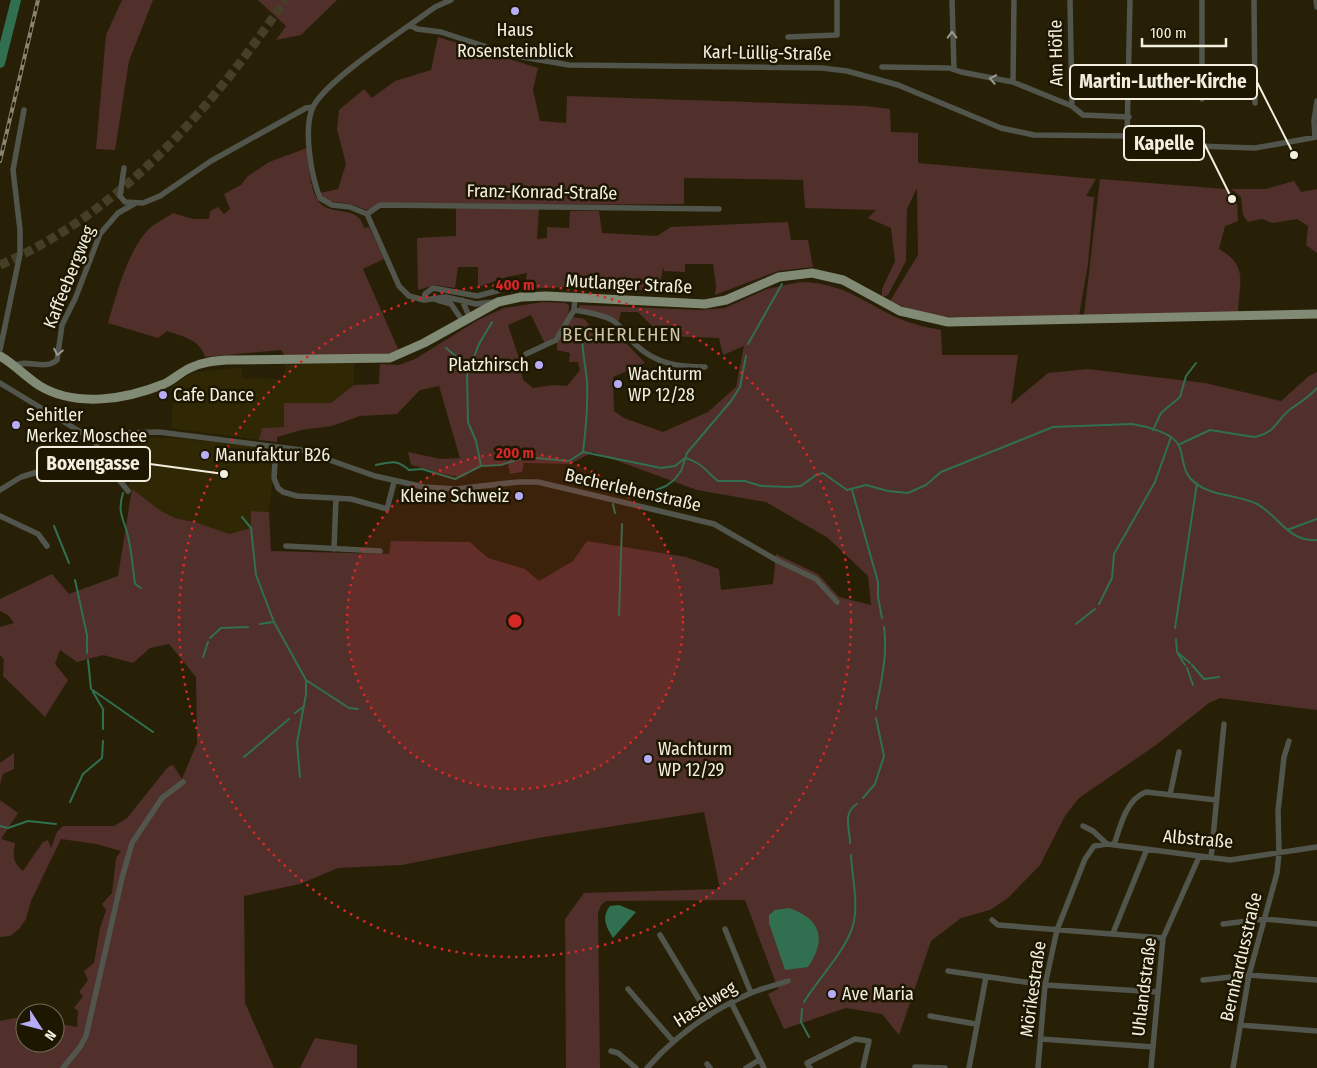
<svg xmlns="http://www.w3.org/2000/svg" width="1317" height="1068" viewBox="0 0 1317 1068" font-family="'Fira Sans Condensed',sans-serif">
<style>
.built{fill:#302705}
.green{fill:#512f2a}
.water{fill:#307051}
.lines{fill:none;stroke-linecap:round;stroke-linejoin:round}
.stream{stroke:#307051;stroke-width:2}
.river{stroke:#307051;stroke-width:10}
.trunk-tunnel{stroke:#463f28;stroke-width:9;stroke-dasharray:9 4.5;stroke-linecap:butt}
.minor{stroke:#51554b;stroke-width:5.5}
.primary{stroke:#808a74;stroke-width:9}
.rail-casing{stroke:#89846f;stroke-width:4}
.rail{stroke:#1d1701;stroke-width:2;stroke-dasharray:5.5;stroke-linecap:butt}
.oneway{stroke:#9a9a8e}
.ring{fill:none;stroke:#d62828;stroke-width:2.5;stroke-dasharray:2.5 5}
.poi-dot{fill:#b6acf8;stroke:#1d1701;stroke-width:2}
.labels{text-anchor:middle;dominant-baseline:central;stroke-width:5;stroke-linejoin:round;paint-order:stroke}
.poi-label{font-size:18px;fill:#f3efe0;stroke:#1d1701;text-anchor:start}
.street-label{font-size:18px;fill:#f3efe0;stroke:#1d1701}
.neighbourhood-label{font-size:19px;letter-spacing:1px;fill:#cdc5a8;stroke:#1d1701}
.centre{fill:#d62828;stroke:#1d1701;stroke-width:2.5}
.ring-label{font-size:15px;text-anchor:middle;font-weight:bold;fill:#d62828;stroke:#1d1701;stroke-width:5;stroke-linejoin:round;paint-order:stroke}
.leader{fill:none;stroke:#f3efe0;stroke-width:2}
.callout-dot{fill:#f3efe0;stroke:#1d1701;stroke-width:2}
.callout{fill:#1d1701;stroke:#f3efe0;stroke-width:2}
.callout-label{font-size:19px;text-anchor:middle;font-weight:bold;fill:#f3efe0}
</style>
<rect width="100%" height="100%" fill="#272007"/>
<path class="built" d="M354,362V385L331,403H285L284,427L262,428L259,440L171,428L174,385L192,373L242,367V378L284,379L285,364Z
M133,438H174L276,449L269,512L251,511V528L229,534L198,523L175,518L144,502L129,488L131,465H127Z"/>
<path class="green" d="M122,0H153L129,61L115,150L96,149L106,35Z
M258,0H337L301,35L276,40L286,26Z
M438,37L538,68L533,90L540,121L566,123L567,96L866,106L890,109L891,132L918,133V163L1096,179L1086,196L1094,197L1088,264L1079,316C1017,317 948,328 890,301L918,255L917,188L907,209L906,261L888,295L882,297V289L895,261L891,228L868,218L876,210L805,208L803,180L684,178V204L377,206L367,210C361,208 356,206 351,204C339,201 328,205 320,193L338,189L346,164L337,129L339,110L364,89L372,98L395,81L431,70Z
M307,148C309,164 309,194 322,205C337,216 358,205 364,228L369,227L384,259L363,269L399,351L377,357H286L281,350L205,357C200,339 183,337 167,331L158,338L108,323C117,293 128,249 150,228C157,222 166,218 173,213L193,219H209L210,211L218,207L224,214L230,209L224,194L241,185L248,176L269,162Z
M1100,179L1225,189L1237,200L1238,221L1225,226L1219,249C1249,266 1239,282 1238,312L1084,315Z
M1294,181L1301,192L1317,189V253L1306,245L1308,226L1297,219L1273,223L1262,219L1248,222L1243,215L1241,197L1231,189H1266Z
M456,208L539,209L537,239L547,238V227L569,228L570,211H599L602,233L657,236L671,227L788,222L791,240H808L813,267L778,271L715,295L716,286L713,264H685V272L664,271L663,267L659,291L566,287L524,289L527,273L507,277L478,287V267H458L455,288L435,285L418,290L417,238L456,236Z
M800,282C853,283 870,311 915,324C923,327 933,328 941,330L942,355H1018L1011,404L1048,373L1088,369L1205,383L1281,401L1309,376L1317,372V710L1220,698L1209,703L1156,745L1079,798L1065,816L1040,865L1008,898L990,910L961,918L931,941L899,1035L882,1014L846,1008L784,1029L768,994L778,989L745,900L606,901L601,905L598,913L600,1068H566L565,919L584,893L720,889L704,812L538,838L402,865L338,868L300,884L244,896L245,1003L274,1068H0V1021L25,1016V1043H55V1023L77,1027L78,1011L74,1008L83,996L79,992L88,980L84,971L94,963L100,928L106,910L102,904L112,893L116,858L121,851L96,844L61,839L31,901L26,919L19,929L10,936L0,937V800L18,813L1,839L15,843C13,856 12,861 23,871L43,842L48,840L51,848L57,832L63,826H114L127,818L168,767L173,765L182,779L197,743L196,677L169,644L150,648L133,663L103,655L77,662L60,650L55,664L68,680L45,717L3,676L4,660L0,655V627L14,623L8,615L0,611V599L52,574L69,594L118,576L132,489L161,511L175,518L198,523L229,534L251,528V511L269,512L271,551L389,554L391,541L470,542L488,558L525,569L539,581L573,561L587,541L686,557L719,569L721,590L773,584L776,554L818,574L839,597L871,605L868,576L828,538L766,502L697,490L593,452L570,464L524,463L522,472L510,474L508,464C491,465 476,464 464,477C445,476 429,469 411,465L408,452L441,459L460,458L439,386L420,390L397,414L360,416L332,426L301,430L277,437V442L259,440L262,428L284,427V403H331L354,385L379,384L380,364L399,365L415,359L478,320L504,308L543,302L565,303L569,305C570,323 558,336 545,344L531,315L508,325L519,358L523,380L533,388L553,385L567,386L580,370L578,362H569L570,353L557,350V340L573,317L584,319L600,336L626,343L645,363L613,377L614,411L624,418L663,432L708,412L736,387L744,346L723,355L719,338L662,336L638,312H621L619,321L579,308V305L700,310L725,308L767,289Z
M14,753V769L3,774L0,784V763Z
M315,1038L357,1045V1068H300Z"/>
<path class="water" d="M619,905L636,912L613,938C606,927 601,917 610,906Z
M789,908C821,919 827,939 808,967L785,970L769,923V915L775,910Z"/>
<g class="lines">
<path class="stream" d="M582,326C581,345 585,362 587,381C588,405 586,429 583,452
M748,344L782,284
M446,348L469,367
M1153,430L1161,413L1180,397L1186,376L1196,363
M1180,444L1210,430L1254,437C1277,433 1276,419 1292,408C1301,402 1309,397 1317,388
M376,465C391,462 397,459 409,470L422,469L455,479L481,466L501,465L525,457L569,461L583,452L661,468L675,466L685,458C700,461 707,472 718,481H745L761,486L788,487L801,486L816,475L823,473L847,490L866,485L888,491L908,493L926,485L941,472L1053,427L1132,424C1145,426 1174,433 1179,446C1184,457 1182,469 1190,478C1208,498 1235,493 1257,504C1278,515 1289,543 1317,540
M481,466L476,441L468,422L467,375L479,344L492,322
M852,490L878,582V597L882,618
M651,492L666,486L674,480L681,471L687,453L731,401L740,387L746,356
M123,493C116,515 126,521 129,541C132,555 133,570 135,584L141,588
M613,504L615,513
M242,517L251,528L256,575L274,622L306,680V694L297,743L300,777
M54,526L69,563
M1287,530L1317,519
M75,580L87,635V653
M1099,604L1112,578L1114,554L1155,482L1171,437
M619,615L622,524
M260,624L273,622
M1076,624L1095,609
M1175,628L1197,483
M210,638L221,628L248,627
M1176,639L1177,652L1190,663
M1178,654L1185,665
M203,657L208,642
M88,660L91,689L153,732
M1192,665L1204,679L1219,677
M1187,668L1193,685
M306,680L349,708L358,709
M93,692L103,709V729
M876,709C881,681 888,656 884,627
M295,713L303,707
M244,757L289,719
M863,798L875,784L884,756L876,718
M70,802L83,774L102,758L103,741
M0,826L8,828L28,821L56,824
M850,843C850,829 842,813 857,804
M804,1002C819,977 849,948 854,921C858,900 852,876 851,855
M802,1009L801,1022L809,1037"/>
<path class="river" d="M0,63L16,0"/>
<path class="trunk-tunnel" d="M0,265C122,212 212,108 285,0"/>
<path class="minor" d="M451,0L435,7C407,28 326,80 313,107C303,128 311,176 320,198L332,205L350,207L367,214L399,286L409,296L424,300L446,297L476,304L493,302
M952,0L954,69
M1070,0L1072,106
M1254,0L1255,103
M1316,0L1317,7
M410,25L417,29L441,32L511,55L569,65L822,68L847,71L898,85L1001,128L1034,135L1127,136L1167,145L1255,148L1317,137
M788,37L837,35V0
M882,67L949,68L961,72L1013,82L1072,106L1083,115L1129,117
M1013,82L1014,0
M1202,99V0
M1127,136L1130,0
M1315,137L1314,121L1317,101
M124,168L120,196L125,202L143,203L160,196L211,161L306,108L313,107
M367,214L380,205L719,209
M424,300L425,294L433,288L477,296L508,288
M437,300L451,304L462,320
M462,300L469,316
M574,310C586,312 601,314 612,320C623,327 627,336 636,345C656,364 679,367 705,367
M0,350L20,254V230L13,170L24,110
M526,354L556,340L574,310L575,298
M14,366C26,358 45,371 57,360L62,325L75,299L100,234L118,213L134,204
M0,383L84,434L159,432L301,450L375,476L424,487L455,489L518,482H538L714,524L778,561L816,579L837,602
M276,447L274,478L278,488L283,492L297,496L351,499L387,509L394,482
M98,453L128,491
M0,490L21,477L44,470L90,472C104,464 97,448 94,435
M0,516L38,534L47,546
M286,546L380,551
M334,549L336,498
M1170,795L1179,752
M1083,826L1093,831L1107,844L1230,860L1317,847
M1114,845C1120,827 1126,799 1146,792L1216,800
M1211,858L1224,724
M992,920L998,925L1163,938
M1223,924L1265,919L1317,924
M725,929L751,993
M1113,933L1147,849
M660,935L709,1016
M948,971L1045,985L1158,992
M1203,980L1249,975L1317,980
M628,989L673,1041
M732,1004L764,1068
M930,1016L976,1024
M1240,1025L1317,1031
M1041,1039L1153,1047
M611,1051L618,1053L636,1068
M707,1064L710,1068
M915,1067L945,1068
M63,1068L80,1047L86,1036L122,878L132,843L162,798L183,782
M647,1068C675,1036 712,1010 751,993C763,988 776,985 788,981
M746,1068L759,1060
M810,1068L807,1063L855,1039L869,1041L863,1068
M969,1068L986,977
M1038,1068L1045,985L1057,930L1085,859L1094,846L1107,844
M1151,1068L1163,938L1199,857
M1233,1068L1249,975L1277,873L1279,853L1278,811L1284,757L1289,741"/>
<path class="primary" d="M0,356C14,364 26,377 40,386C77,408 127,399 164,384C173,380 181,372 190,368C202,362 215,361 227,360L390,358L424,343L498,302L521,297L546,296L705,304L726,300L779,277L812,273L843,280L900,311L948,322L1317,314"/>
<g class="rail-casing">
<path id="rail" d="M0,161L38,0"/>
</g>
<use href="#rail" class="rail"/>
</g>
<defs><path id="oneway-chevron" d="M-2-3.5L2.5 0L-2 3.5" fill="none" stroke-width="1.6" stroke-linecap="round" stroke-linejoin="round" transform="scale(1.25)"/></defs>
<g class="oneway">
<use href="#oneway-chevron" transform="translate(952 35) rotate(-91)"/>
<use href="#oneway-chevron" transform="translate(993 79) rotate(-169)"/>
<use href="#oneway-chevron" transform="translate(58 352) rotate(101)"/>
</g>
<circle cx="515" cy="621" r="168" fill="#d62828" fill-opacity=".12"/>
<g class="ring">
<circle cx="515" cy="621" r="168"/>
<circle cx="515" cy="621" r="336"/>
</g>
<g class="poi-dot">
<circle cx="515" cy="11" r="5"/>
<circle cx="539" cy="365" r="5"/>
<circle cx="618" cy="384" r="5"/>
<circle cx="163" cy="395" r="5"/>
<circle cx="16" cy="425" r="5"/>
<circle cx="205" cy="455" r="5"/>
<circle cx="519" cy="496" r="5"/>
<circle cx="648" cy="759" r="5"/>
<circle cx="832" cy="994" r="5"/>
</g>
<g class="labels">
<g class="poi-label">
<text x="515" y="30" text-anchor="middle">Haus<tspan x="515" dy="21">Rosensteinblick</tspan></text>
<text x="529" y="365" text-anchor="end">Platzhirsch</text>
<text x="628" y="374">Wachturm<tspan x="628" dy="21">WP 12/28</tspan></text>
<text x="173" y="395">Cafe Dance</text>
<text x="26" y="415">Sehitler<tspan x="26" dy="21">Merkez Moschee</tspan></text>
<text x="215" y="455">Manufaktur B26</text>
<text x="509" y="496" text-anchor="end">Kleine Schweiz</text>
<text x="658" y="749">Wachturm<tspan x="658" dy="21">WP 12/29</tspan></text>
<text x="842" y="994">Ave Maria</text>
</g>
<g class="street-label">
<text transform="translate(767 53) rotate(1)">Karl-Lüllig-Straße</text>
<text transform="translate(1056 53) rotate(-91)">Am Höfle</text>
<text transform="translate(542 192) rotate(1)">Franz-Konrad-Straße</text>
<text transform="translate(69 277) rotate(-68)">Kaffeebergweg</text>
<text transform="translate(629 284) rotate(3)">Mutlanger Straße</text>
<text transform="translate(633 490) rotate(13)">Becherlehenstraße</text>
<text transform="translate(1198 839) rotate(5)">Albstraße</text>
<text transform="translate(1241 957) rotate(-77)">Bernhardusstraße</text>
<text transform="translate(1144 987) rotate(-83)">Uhlandstraße</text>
<text transform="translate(1033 989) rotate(-82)">Mörikestraße</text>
<text transform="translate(705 1004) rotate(-32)">Haselweg</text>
</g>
<g class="neighbourhood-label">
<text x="622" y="334">BECHERLEHEN</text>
</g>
</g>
<circle cx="515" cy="621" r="8" class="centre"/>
<g class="ring-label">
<text x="515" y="290">400 m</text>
<text x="515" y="458">200 m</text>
</g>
<path class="leader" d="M1294 155L1257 82M1232 199L1204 143M224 474L150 464"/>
<g class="callout-dot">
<circle cx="1294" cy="155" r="5"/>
<circle cx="1232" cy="199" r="5"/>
<circle cx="224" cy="474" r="5"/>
</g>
<g class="callout">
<rect x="1070" y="65" width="187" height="34" rx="5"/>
<rect x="1124" y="126" width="80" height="34" rx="5"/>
<rect x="37" y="447" width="113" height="34" rx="5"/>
</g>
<g class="callout-label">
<text x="1163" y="88">Martin-Luther-Kirche</text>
<text x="1164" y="150">Kapelle</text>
<text x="93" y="470">Boxengasse</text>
</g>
<g transform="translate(40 1028) rotate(126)"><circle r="24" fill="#1d1701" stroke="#736d5a"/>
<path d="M0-4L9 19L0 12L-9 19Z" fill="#b6acf8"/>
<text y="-8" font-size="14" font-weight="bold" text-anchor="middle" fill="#f3efe0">N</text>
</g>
<path d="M1142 38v8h84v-8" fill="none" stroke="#f3efe0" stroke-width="2.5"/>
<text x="1150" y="38" font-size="15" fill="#f3efe0" stroke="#1d1701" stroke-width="4" paint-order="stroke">100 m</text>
</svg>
